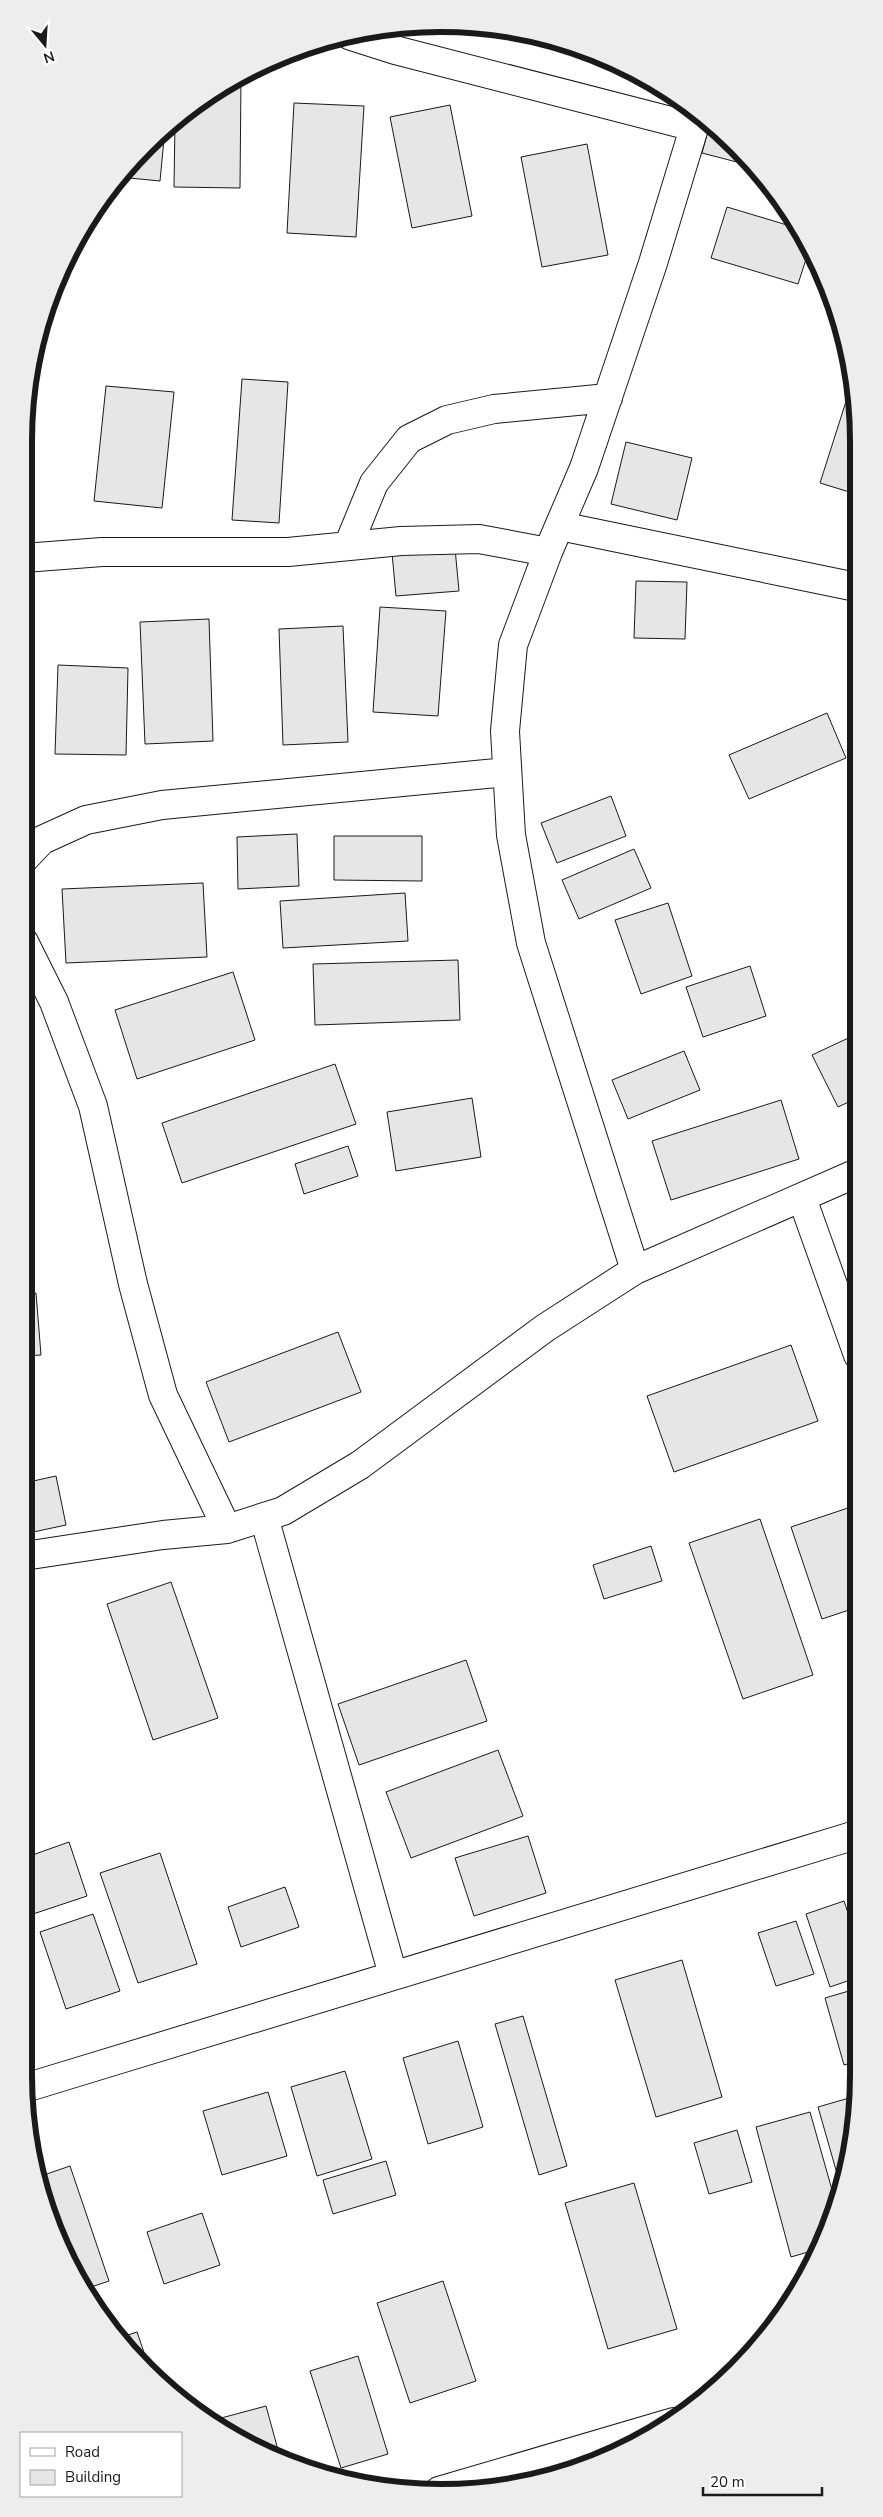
<svg xmlns="http://www.w3.org/2000/svg" width="883" height="2517" viewBox="0 0 883 2517" font-family="'Nunito Sans',sans-serif">
<style>
.building{fill:#e6e6e6;stroke:#1a1a1a}
.lines{fill:none;stroke-linecap:round;stroke-linejoin:round}
.minor-casing{stroke:#1a1a1a;stroke-width:30}
.minor{stroke:#fff;stroke-width:28}
.rim{fill:none;stroke:#1a1a1a;stroke-width:6}
</style>
<rect width="100%" height="100%" fill="#fff"/>
<path class="building" d="M241,76L240,188L174,187L175,121Z
M294,103L364,106L356,237L287,233Z
M450,105L472,216L412,228L390,117Z
M709,127L755,166L756,167L702,153Z
M165,129L160,181L119,177Z
M587,144L608,255L542,267L521,157Z
M727,207L797,228L810,247L798,284L711,258Z
M242,379L288,382L279,523L232,520Z
M106,386L174,392L162,508L94,501Z
M849,392L856,394V494L820,483Z
M626,442L692,458L677,520L611,504Z
M455,548L459,591L396,596L392,553Z
M636,581L687,582L685,639L634,638Z
M380,607L446,611L438,716L373,712Z
M209,619L213,741L145,744L140,622Z
M343,626L348,742L283,745L279,629Z
M58,665L128,668L126,755L55,754Z
M827,713L846,758L749,799L729,755Z
M611,796L626,836L557,863L541,823Z
M297,834L299,886L238,889L237,837Z
M334,836H422V881L334,880Z
M634,849L651,888L579,919L562,880Z
M203,883L207,957L66,963L62,889Z
M405,893L408,941L283,948L280,901Z
M668,903L692,976L641,994L615,920Z
M458,960L460,1020L315,1025L313,964Z
M750,966L766,1016L703,1037L686,987Z
M233,972L255,1040L137,1079L115,1010Z
M857,1034V1098L838,1107L812,1055Z
M684,1051L700,1090L628,1119L612,1080Z
M335,1064L356,1124L182,1183L162,1123Z
M472,1098L481,1157L396,1171L387,1112Z
M781,1100L799,1159L671,1200L652,1141Z
M348,1146L358,1176L304,1194L295,1164Z
M36,1293L41,1355L24,1356V1294Z
M338,1332L361,1392L229,1442L206,1382Z
M791,1345L818,1421L674,1472L647,1396Z
M56,1476L66,1525L24,1534V1483Z
M857,1505L858,1607L822,1619L791,1527Z
M760,1519L813,1675L743,1699L689,1543Z
M651,1546L662,1581L604,1599L593,1565Z
M171,1582L218,1718L153,1740L107,1604Z
M466,1660L487,1721L359,1765L338,1704Z
M498,1750L523,1816L411,1858L386,1792Z
M528,1836L546,1893L474,1916L455,1858Z
M69,1842L87,1896L30,1915L24,1896V1858Z
M160,1853L197,1964L138,1983L100,1873Z
M285,1887L299,1927L241,1947L228,1907Z
M844,1901L859,1946V1977L830,1987L806,1914Z
M93,1914L120,1991L66,2009L40,1932Z
M796,1921L814,1974L776,1986L758,1933Z
M682,1960L722,2097L656,2117L615,1980Z
M859,1988V2061L844,2065L825,1998Z
M523,2016L567,2166L539,2175L495,2024Z
M458,2041L483,2127L428,2144L403,2058Z
M345,2071L372,2159L317,2176L291,2087Z
M268,2092L287,2156L222,2175L203,2111Z
M856,2096L845,2183L842,2191L818,2107Z
M810,2112L836,2204L815,2250L791,2257L756,2127Z
M737,2130L752,2182L709,2194L694,2143Z
M386,2161L396,2195L333,2214L323,2180Z
M70,2166L109,2281L88,2288L55,2235L38,2177Z
M634,2183L677,2329L608,2349L565,2203Z
M202,2213L220,2265L164,2284L147,2232Z
M443,2281L476,2381L410,2403L377,2303Z
M137,2332L151,2373L128,2351L119,2338Z
M358,2356L388,2454L341,2468L310,2371Z
M266,2406L280,2457L256,2450L210,2421Z"/>
<g class="lines">
<g class="minor-casing">
<path id="minor" d="M351,36L395,50L694,127
M560,526L856,587
M348,546L374,483L409,439L447,420L494,409L608,398
M24,558L102,552H288L401,541L479,539L548,552
M24,859L42,840L86,820L162,805L507,772
M24,942L54,1002L93,1106L133,1284L163,1395L227,1529
M802,1198L858,1355
M635,1270L531,943L511,835L505,731L513,645L548,552L584,468L653,263L697,118
M264,1517L393,1975
M24,1556L163,1535L227,1529L283,1511L360,1465L545,1328L635,1270L857,1173
M25,2088L859,1834
M439,2491L674,2422"/>
</g>
<use href="#minor" class="minor"/>
</g>
<path d="M0 0H883V2517H0ZM441 32H441A409 409 0 0 1 850 441V2075A409 409 0 0 1 441 2484H441A409 409 0 0 1 32 2075V441A409 409 0 0 1 441 32Z" fill="#ededed" fill-rule="evenodd"/>
<path class="rim" d="M441 32H441A409 409 0 0 1 850 441V2075A409 409 0 0 1 441 2484H441A409 409 0 0 1 32 2075V441A409 409 0 0 1 441 32Z"/>
<rect x="20" y="2432" width="162" height="65" fill="#ffffff" stroke="#a3a3a3"/>
<rect x="30" y="2448" width="25" height="8" fill="#ffffff" stroke="#a3a3a3"/>
<text x="65" y="2457" font-size="15" fill="#1a1a1a">Road</text>
<rect x="30" y="2470" width="25" height="15" fill="#e6e6e6" stroke="#a3a3a3"/>
<text x="65" y="2482" font-size="15" fill="#1a1a1a">Building</text>
<g transform="translate(45 45) rotate(162)" stroke="#ffffff" stroke-width="4" paint-order="stroke">
<path d="M0-4L9 19L0 12L-9 19Z" fill="#1a1a1a"/>
<text y="-8" font-size="14" font-weight="bold" text-anchor="middle" fill="#1a1a1a">N</text>
</g>
<path d="M703 2487v8h119v-8" fill="none" stroke="#1a1a1a" stroke-width="2.5"/>
<text x="710" y="2487" font-size="15" fill="#1a1a1a" stroke="#ffffff" stroke-width="4" paint-order="stroke">20 m</text>
</svg>
